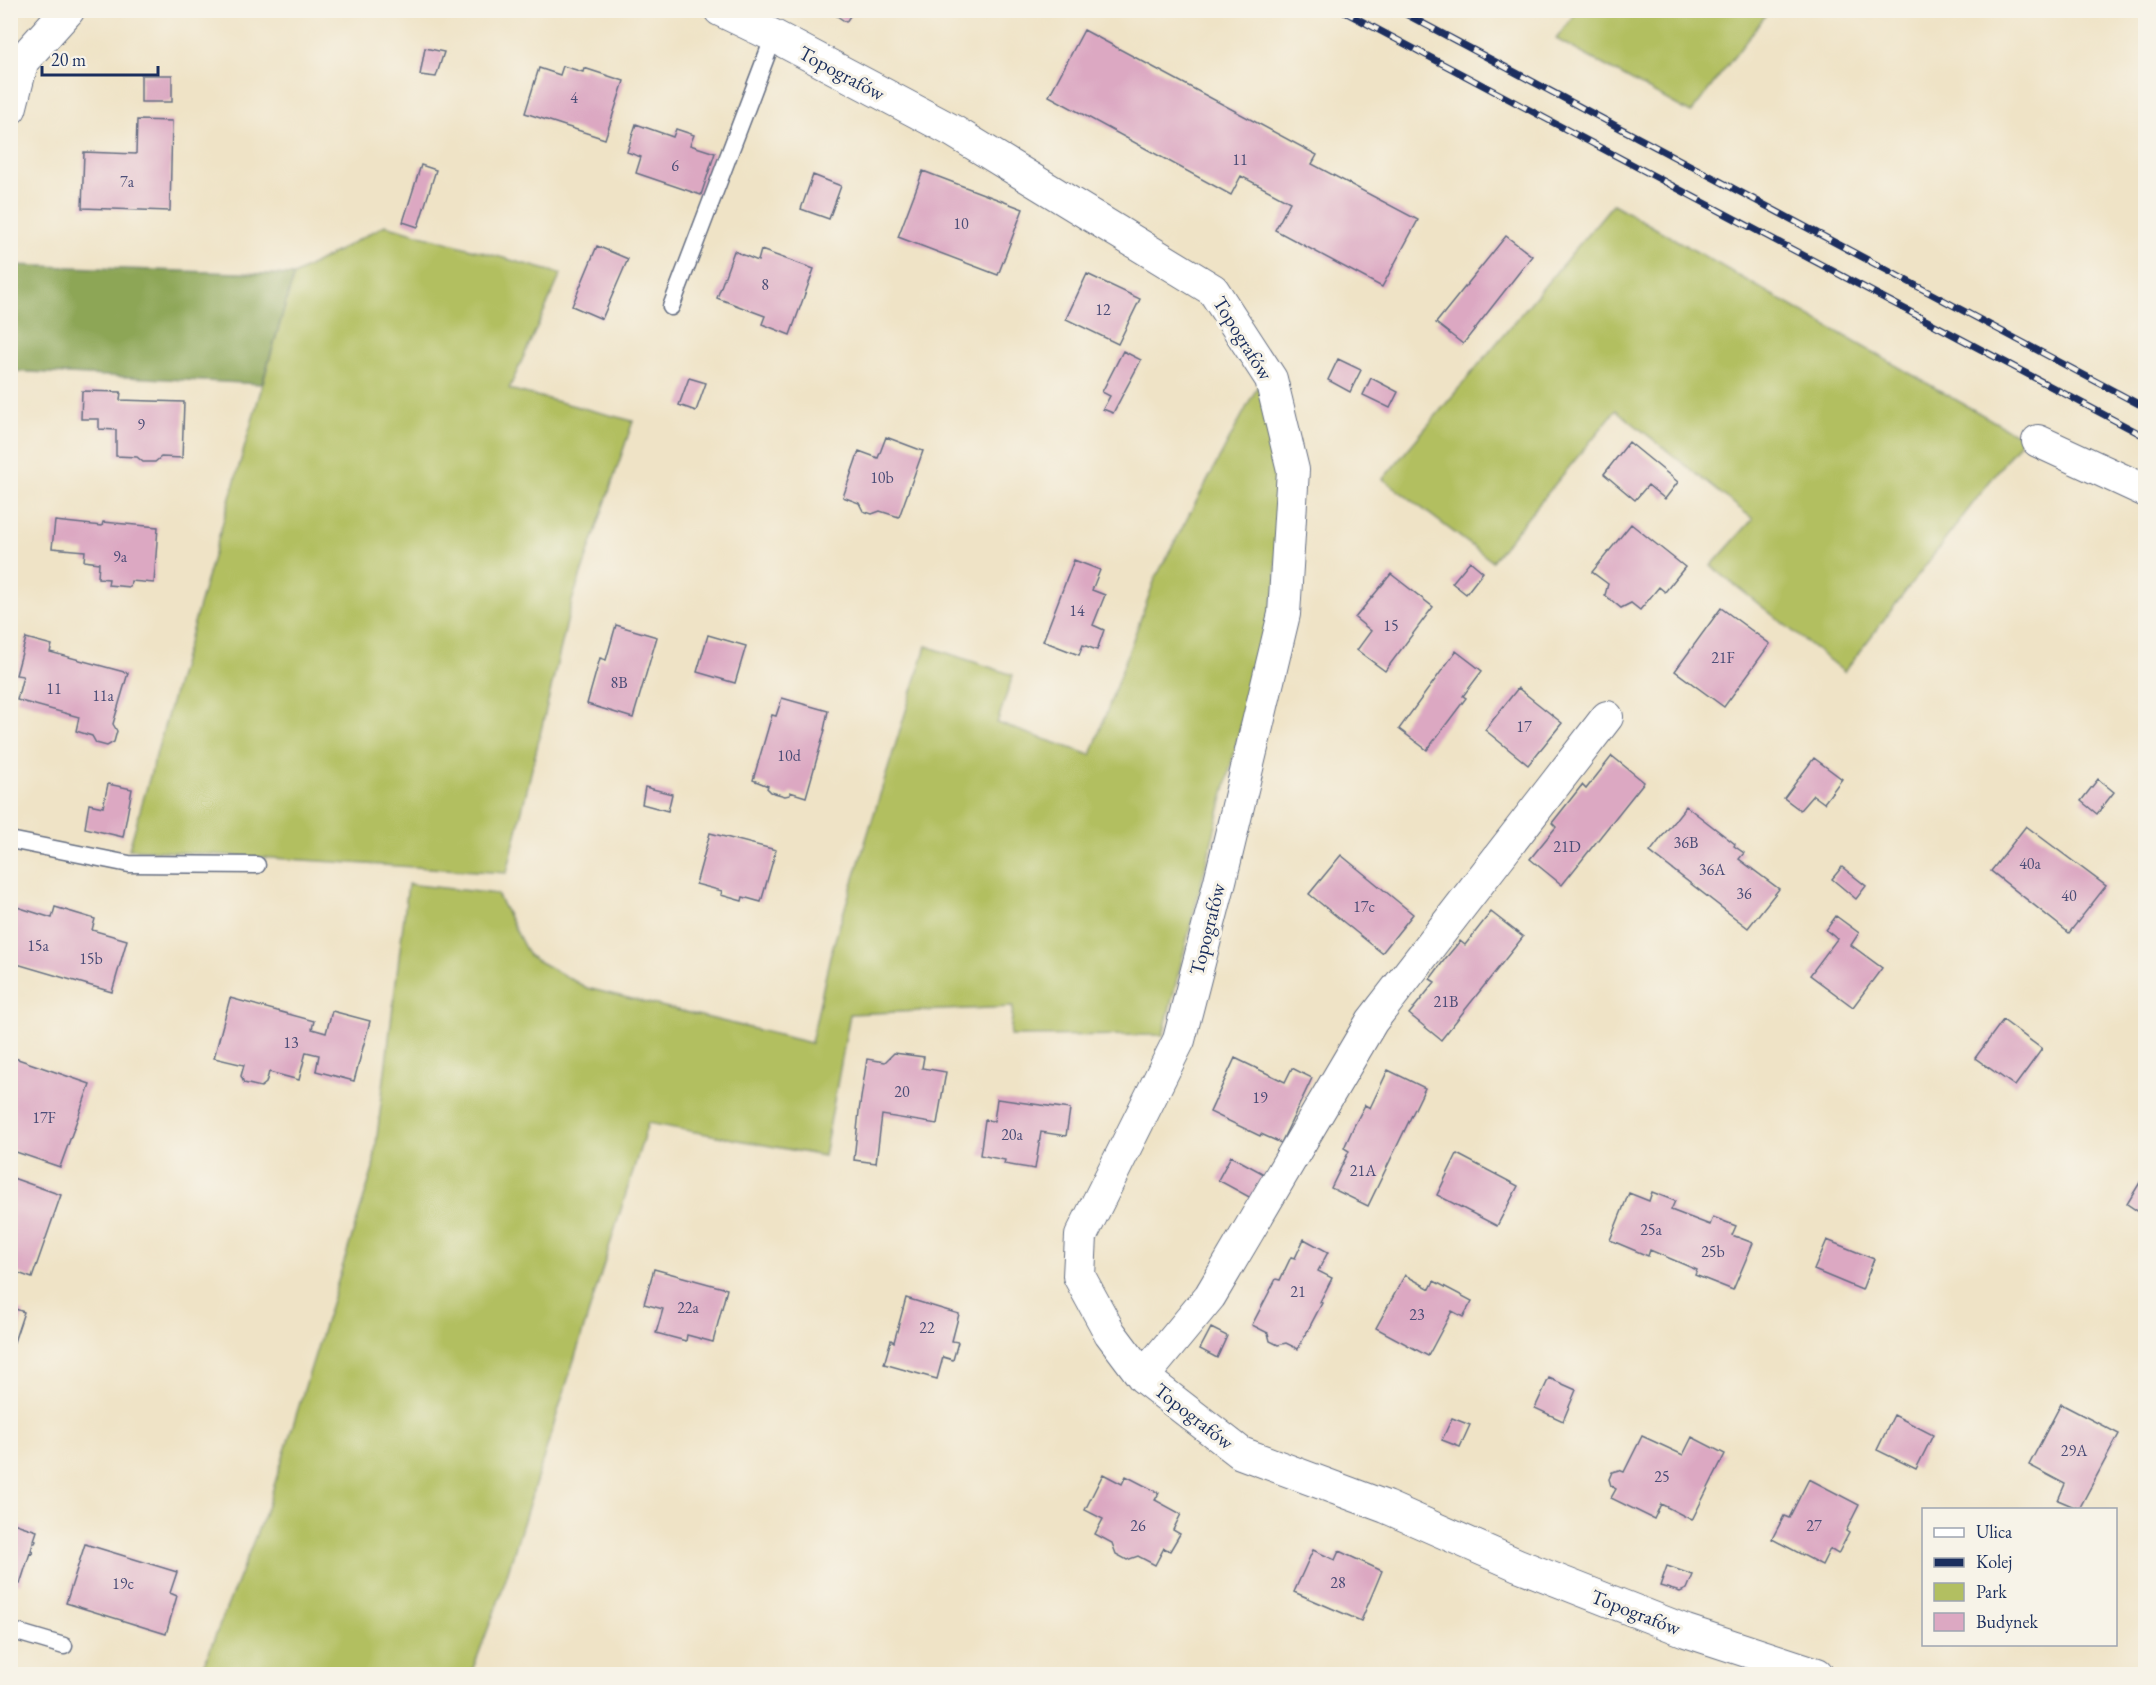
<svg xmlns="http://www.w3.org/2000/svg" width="2156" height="1685" viewBox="0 0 2156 1685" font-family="'EB Garamond',serif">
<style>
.green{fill:#b2bf61;stroke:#667760;stroke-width:1.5}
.forest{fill:#8da657;stroke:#546a5a;stroke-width:1.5}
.building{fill:#dca8c2}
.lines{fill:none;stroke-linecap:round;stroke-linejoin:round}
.service-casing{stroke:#656e82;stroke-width:19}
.minor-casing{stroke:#656e82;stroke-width:34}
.tertiary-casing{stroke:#656e82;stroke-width:35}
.service{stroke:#fff;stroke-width:16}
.minor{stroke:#fff;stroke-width:32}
.tertiary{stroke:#fff;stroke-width:33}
.rail-casing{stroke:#1b2f5e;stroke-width:7}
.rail{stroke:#f7f3e8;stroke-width:4.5;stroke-dasharray:14;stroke-linecap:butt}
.labels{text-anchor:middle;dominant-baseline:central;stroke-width:6;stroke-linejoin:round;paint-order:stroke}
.number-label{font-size:16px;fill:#4b4d77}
.street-label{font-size:20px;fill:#1b2f5e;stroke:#f7f3e8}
</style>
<rect width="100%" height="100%" fill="#f7f3e8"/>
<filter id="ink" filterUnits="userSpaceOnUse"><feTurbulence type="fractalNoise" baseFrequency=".0167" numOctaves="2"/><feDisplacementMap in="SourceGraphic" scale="12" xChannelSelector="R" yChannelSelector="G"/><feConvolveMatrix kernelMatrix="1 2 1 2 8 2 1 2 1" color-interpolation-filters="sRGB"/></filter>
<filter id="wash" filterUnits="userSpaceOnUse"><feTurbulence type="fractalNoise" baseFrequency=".008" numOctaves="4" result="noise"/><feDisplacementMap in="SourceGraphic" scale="24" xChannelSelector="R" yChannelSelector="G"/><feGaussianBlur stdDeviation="1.35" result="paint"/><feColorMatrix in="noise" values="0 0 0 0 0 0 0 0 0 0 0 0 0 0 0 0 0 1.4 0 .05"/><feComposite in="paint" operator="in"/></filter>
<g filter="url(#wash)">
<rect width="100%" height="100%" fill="#efe3c6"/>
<path class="green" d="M1577,11V10L1769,11L1691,113L1556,39Z
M1613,204L2023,438L1844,672L1711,566L1753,519L1616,410L1492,561L1383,479Z
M385,225L561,274L509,389L633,421L572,601L507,873L129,849L294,275Z
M1261,380L1278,449L1276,587L1163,1035L1010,1036L1013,1007L850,1014L824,1156L648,1123L500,1597L471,1674H200L268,1505L373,1169L408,884L497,894L529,956L587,988L811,1043L830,956L926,646L1013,675L997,723L1091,755L1155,579Z"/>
<path class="forest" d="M12,265L294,275L262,384L11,371Z"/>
<g id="blocks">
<path class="building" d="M828,10H854L846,22Z
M1084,30L1317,155L1312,164L1418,220L1382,287L1275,230L1290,202L1241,176L1231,195L1049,96Z
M425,48L444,52L436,77L420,75Z
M563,66L583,72L584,68L624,81L605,139L525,113L539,68L560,75Z
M141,75H172V102H141Z
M137,120L172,121L170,211L82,208L84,152L136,154Z
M636,124L673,137L676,129L694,135L690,145L715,153L701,195L636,173L641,157L627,152Z
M421,165L436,170L418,227L403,222Z
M923,171L1023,209L998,275L898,237Z
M813,175L841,186L829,219L801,209Z
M1506,236L1532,256L1463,344L1436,323Z
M597,246L628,259L602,319L572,306Z
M761,250L814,269L790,335L762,324L765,316L717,298L734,251L758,261Z
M1087,274L1140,299L1118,344L1066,319Z
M1123,351L1141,360L1113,413L1103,409L1110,396L1102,392Z
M1338,359L1361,370L1350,392L1328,380Z
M689,378L706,383L696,411L679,405Z
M1371,378L1398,392L1390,408L1363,395Z
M82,391L121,392L120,400L184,402L182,458L161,457L155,462H143L137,457L116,456V430L99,429V419H81Z
M886,437L923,451L899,517L880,511L872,514L863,511L859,503L843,497L859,451L878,458Z
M1629,442L1678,482L1665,499L1648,485L1635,500L1604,474Z
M55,521L102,526L103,522L158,527L154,583L131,581L130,587L108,585L109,579L98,578L99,563L84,561L85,551L52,548Z
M1631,524L1685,567L1665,592L1659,587L1640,610L1631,603L1621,608L1605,595L1608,584L1592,572Z
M1074,560L1100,570L1092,590L1105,595L1093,625L1104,630L1097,650L1083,645L1079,655L1043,641Z
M1470,561L1483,572L1466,594L1452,583Z
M1391,574L1433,607L1385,671L1357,650L1371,631L1355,618Z
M1721,608L1770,644L1724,707L1675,671Z
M616,625L657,637L633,718L587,704L600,658L606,660Z
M708,635L746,646L735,683L697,672Z
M26,638L52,645L50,652L128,673L113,724L117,731L114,742L107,746L96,743L92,736L76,731L79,717L17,700L23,676L16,675Z
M1456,651L1482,671L1463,696L1466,698L1427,750L1399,729Z
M1518,688L1562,723L1528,765L1485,730Z
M782,698L828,711L824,730H825L806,797L790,792V795L785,796L771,792L767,788L768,786L753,780L772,715L776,716Z
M1612,756L1644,782L1562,885L1530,859L1556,827L1552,823L1582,785L1586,789Z
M1814,758L1842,779L1824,803L1813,795L1800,810L1784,798Z
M2098,779L2114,792L2097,814L2081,801Z
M108,784L132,789L123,837L85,828L89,804L103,807Z
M645,787L672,794L668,811L642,804Z
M1686,806L1735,844L1734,846L1744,853L1739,859L1779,889L1748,928L1650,852Z
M2026,826L2106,886L2069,933L1991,871Z
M710,833L776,850L761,902L743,897L742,901L721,895L722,891L696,884Z
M1341,855L1413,914L1382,953L1309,894Z
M1842,867L1866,886L1856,899L1832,879Z
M17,907L52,918L55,907L95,919L92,930L127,940L112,992L10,962V928Z
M1491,912L1523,937L1441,1040L1409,1014L1435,982L1430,979L1445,959L1460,941L1465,945Z
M1836,916L1859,933L1851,945L1882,968L1853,1007L1810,975L1837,939L1826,930Z
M230,998L314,1021L312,1029L326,1033L332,1011L370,1021L354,1081L316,1071L319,1055L306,1052L299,1080L269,1072L266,1083L261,1087L244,1083L241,1076L244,1065L214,1058Z
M2003,1020L2042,1049L2015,1086L1975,1058Z
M894,1053L924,1057L922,1068L946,1072L937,1124L882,1115L876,1163L854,1160L859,1111L867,1059L885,1062Z
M12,1057L90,1084L60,1167L10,1150Z
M1235,1058L1285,1082L1292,1068L1312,1078L1281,1143L1261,1134L1260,1136L1210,1112Z
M1388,1070L1425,1088L1368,1206L1331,1188L1349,1151L1344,1148L1354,1126L1365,1105L1370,1108Z
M997,1099L1070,1109L1066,1136L1041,1132L1035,1169L1004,1164L1005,1160L980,1155L985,1120L994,1121Z
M1457,1154L1518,1186L1497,1226L1437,1195Z
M1231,1156L1264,1174L1251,1198L1218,1180Z
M2145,1174V1216L2127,1204Z
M10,1177L61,1195L32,1278L10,1270Z
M1652,1192L1675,1201L1671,1210L1710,1225L1713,1217L1736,1226L1732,1235L1753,1243L1733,1290L1695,1275L1697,1270L1650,1250L1648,1256L1610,1240L1629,1193L1649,1201Z
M1304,1239L1328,1252L1318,1271L1332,1278L1320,1302L1322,1303L1298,1349L1286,1343L1278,1345L1270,1341L1268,1333L1252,1325L1276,1279L1280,1280L1291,1257L1295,1258Z
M1827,1240L1874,1259L1862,1290L1814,1270Z
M654,1269L727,1289L713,1342L687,1335L686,1341L656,1333L663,1309L644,1304Z
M1405,1275L1430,1289L1434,1281L1472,1301L1463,1317L1452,1311L1428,1356L1376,1328Z
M906,1298L959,1314L952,1341L958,1342L953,1360L943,1357L937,1379L884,1364L891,1340L894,1342Z
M10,1307L24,1312L11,1351H10Z
M1211,1328L1227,1336L1217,1358L1200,1349Z
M1549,1378L1576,1390L1563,1421L1535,1408Z
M2061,1404L2119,1434L2079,1509L2058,1500L2065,1484L2029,1465Z
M1894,1415L1933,1435L1916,1469L1877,1450Z
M1452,1418L1470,1425L1460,1447L1442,1440Z
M1642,1436L1683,1455L1692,1437L1725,1454L1692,1520L1661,1504L1654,1519L1611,1498L1616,1489L1611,1486L1609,1479L1612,1472L1619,1470L1624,1472Z
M1103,1474L1122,1484L1126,1476L1159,1493L1155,1500L1181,1514L1173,1530L1180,1534L1170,1551L1164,1548L1155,1565L1138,1556L1127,1560L1116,1554L1112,1543L1095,1534L1103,1519L1085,1510Z
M1809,1479L1859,1505L1846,1531L1849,1533L1838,1554L1830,1549L1822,1565L1772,1539L1784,1516L1789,1518Z
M10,1522L37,1531L34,1540L36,1541L35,1543H33L31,1551H33L32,1554L30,1553L20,1584L10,1581Z
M85,1544L177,1572L170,1593L177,1596L166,1634L66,1603Z
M1313,1550L1335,1560L1339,1551L1382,1571L1361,1621L1294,1592Z
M1667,1566L1693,1575L1687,1589L1680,1592L1660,1586Z"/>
</g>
</g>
<g filter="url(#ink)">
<use href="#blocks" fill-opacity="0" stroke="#656e82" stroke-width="1.5"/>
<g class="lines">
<g class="service-casing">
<path id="service" d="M671,307L774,36
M10,840L129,864L257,865
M10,1630L64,1646"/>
</g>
<g class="minor-casing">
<path id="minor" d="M720,10L774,36L953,131L1213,290L1271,379L1293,470L1284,614L1220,881L1179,1040L1081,1236L1079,1276L1110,1333L1143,1377L1241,1453L1386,1507L1518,1565L1686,1631L1817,1674
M2038,441L2146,491
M1143,1377L1210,1296L1372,1021L1607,717"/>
</g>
<g class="tertiary-casing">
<path id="tertiary" d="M10,108L22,61L68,10"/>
</g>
<use href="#service" class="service"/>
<use href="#minor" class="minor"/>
<use href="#tertiary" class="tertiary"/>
<g class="rail-casing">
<path id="rail" d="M1341,10L2146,437
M1398,10L2146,408"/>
</g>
<use href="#rail" class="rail"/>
</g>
</g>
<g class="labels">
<g class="number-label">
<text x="574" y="97">4</text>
<text x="1240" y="159">11</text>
<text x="675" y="165">6</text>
<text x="127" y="181">7a</text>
<text x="961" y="223">10</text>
<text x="765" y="284">8</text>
<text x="1103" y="309">12</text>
<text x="141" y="424">9</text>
<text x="882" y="477">10b</text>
<text x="120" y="556">9a</text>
<text x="1077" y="610">14</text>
<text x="1391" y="625">15</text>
<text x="1723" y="657">21F</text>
<text x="619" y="682">8B</text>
<text x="54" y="688">11</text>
<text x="103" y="695">11a</text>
<text x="1524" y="726">17</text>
<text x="789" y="755">10d</text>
<text x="1686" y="842">36B</text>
<text x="1567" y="846">21D</text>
<text x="2030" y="863">40a</text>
<text x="1712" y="869">36A</text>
<text x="1744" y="893">36</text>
<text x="2069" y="895">40</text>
<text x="1364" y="906">17c</text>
<text x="38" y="945">15a</text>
<text x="91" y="958">15b</text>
<text x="1446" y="1001">21B</text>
<text x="291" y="1042">13</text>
<text x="902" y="1091">20</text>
<text x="1260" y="1097">19</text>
<text x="44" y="1117">17F</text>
<text x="1012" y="1134">20a</text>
<text x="1363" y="1170">21A</text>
<text x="1651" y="1229">25a</text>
<text x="1713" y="1251">25b</text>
<text x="1298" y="1291">21</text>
<text x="688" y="1307">22a</text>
<text x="1417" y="1314">23</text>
<text x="927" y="1327">22</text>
<text x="2074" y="1450">29A</text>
<text x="1662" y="1476">25</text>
<text x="1138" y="1525">26</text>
<text x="1814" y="1525">27</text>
<text x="1338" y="1582">28</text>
<text x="123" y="1583">19c</text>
</g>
<g class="street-label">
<text transform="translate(842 73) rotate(28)">Topografów</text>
<text transform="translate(1243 338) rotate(58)">Topografów</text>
<text transform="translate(1207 929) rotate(-76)">Topografów</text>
<text transform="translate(1194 1416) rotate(38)">Topografów</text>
<text transform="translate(1636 1612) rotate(21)">Topografów</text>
</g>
</g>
<rect width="2156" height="1685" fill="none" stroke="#f7f3e8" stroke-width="36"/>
<rect x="1922" y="1508" width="195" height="138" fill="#f7f3e8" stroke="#9fa5b1" stroke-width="1.5"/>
<rect x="1934" y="1528" width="30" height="9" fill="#ffffff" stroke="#9fa5b1" stroke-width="1.5"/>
<text x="1976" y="1538" font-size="18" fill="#1b2f5e">Ulica</text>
<rect x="1934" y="1558" width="30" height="9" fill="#1b2f5e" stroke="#9fa5b1" stroke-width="1.5"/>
<text x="1976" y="1568" font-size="18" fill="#1b2f5e">Kolej</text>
<rect x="1934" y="1583" width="30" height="18" fill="#b2bf61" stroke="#9fa5b1" stroke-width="1.5"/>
<text x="1976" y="1598" font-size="18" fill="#1b2f5e">Park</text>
<rect x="1934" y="1613" width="30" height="18" fill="#dca8c2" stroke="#9fa5b1" stroke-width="1.5"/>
<text x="1976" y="1628" font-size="18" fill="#1b2f5e">Budynek</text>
<path d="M42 66v9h116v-9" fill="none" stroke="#1b2f5e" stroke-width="3"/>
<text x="51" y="66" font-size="18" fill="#1b2f5e" stroke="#f7f3e8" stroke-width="4.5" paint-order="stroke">20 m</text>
</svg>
